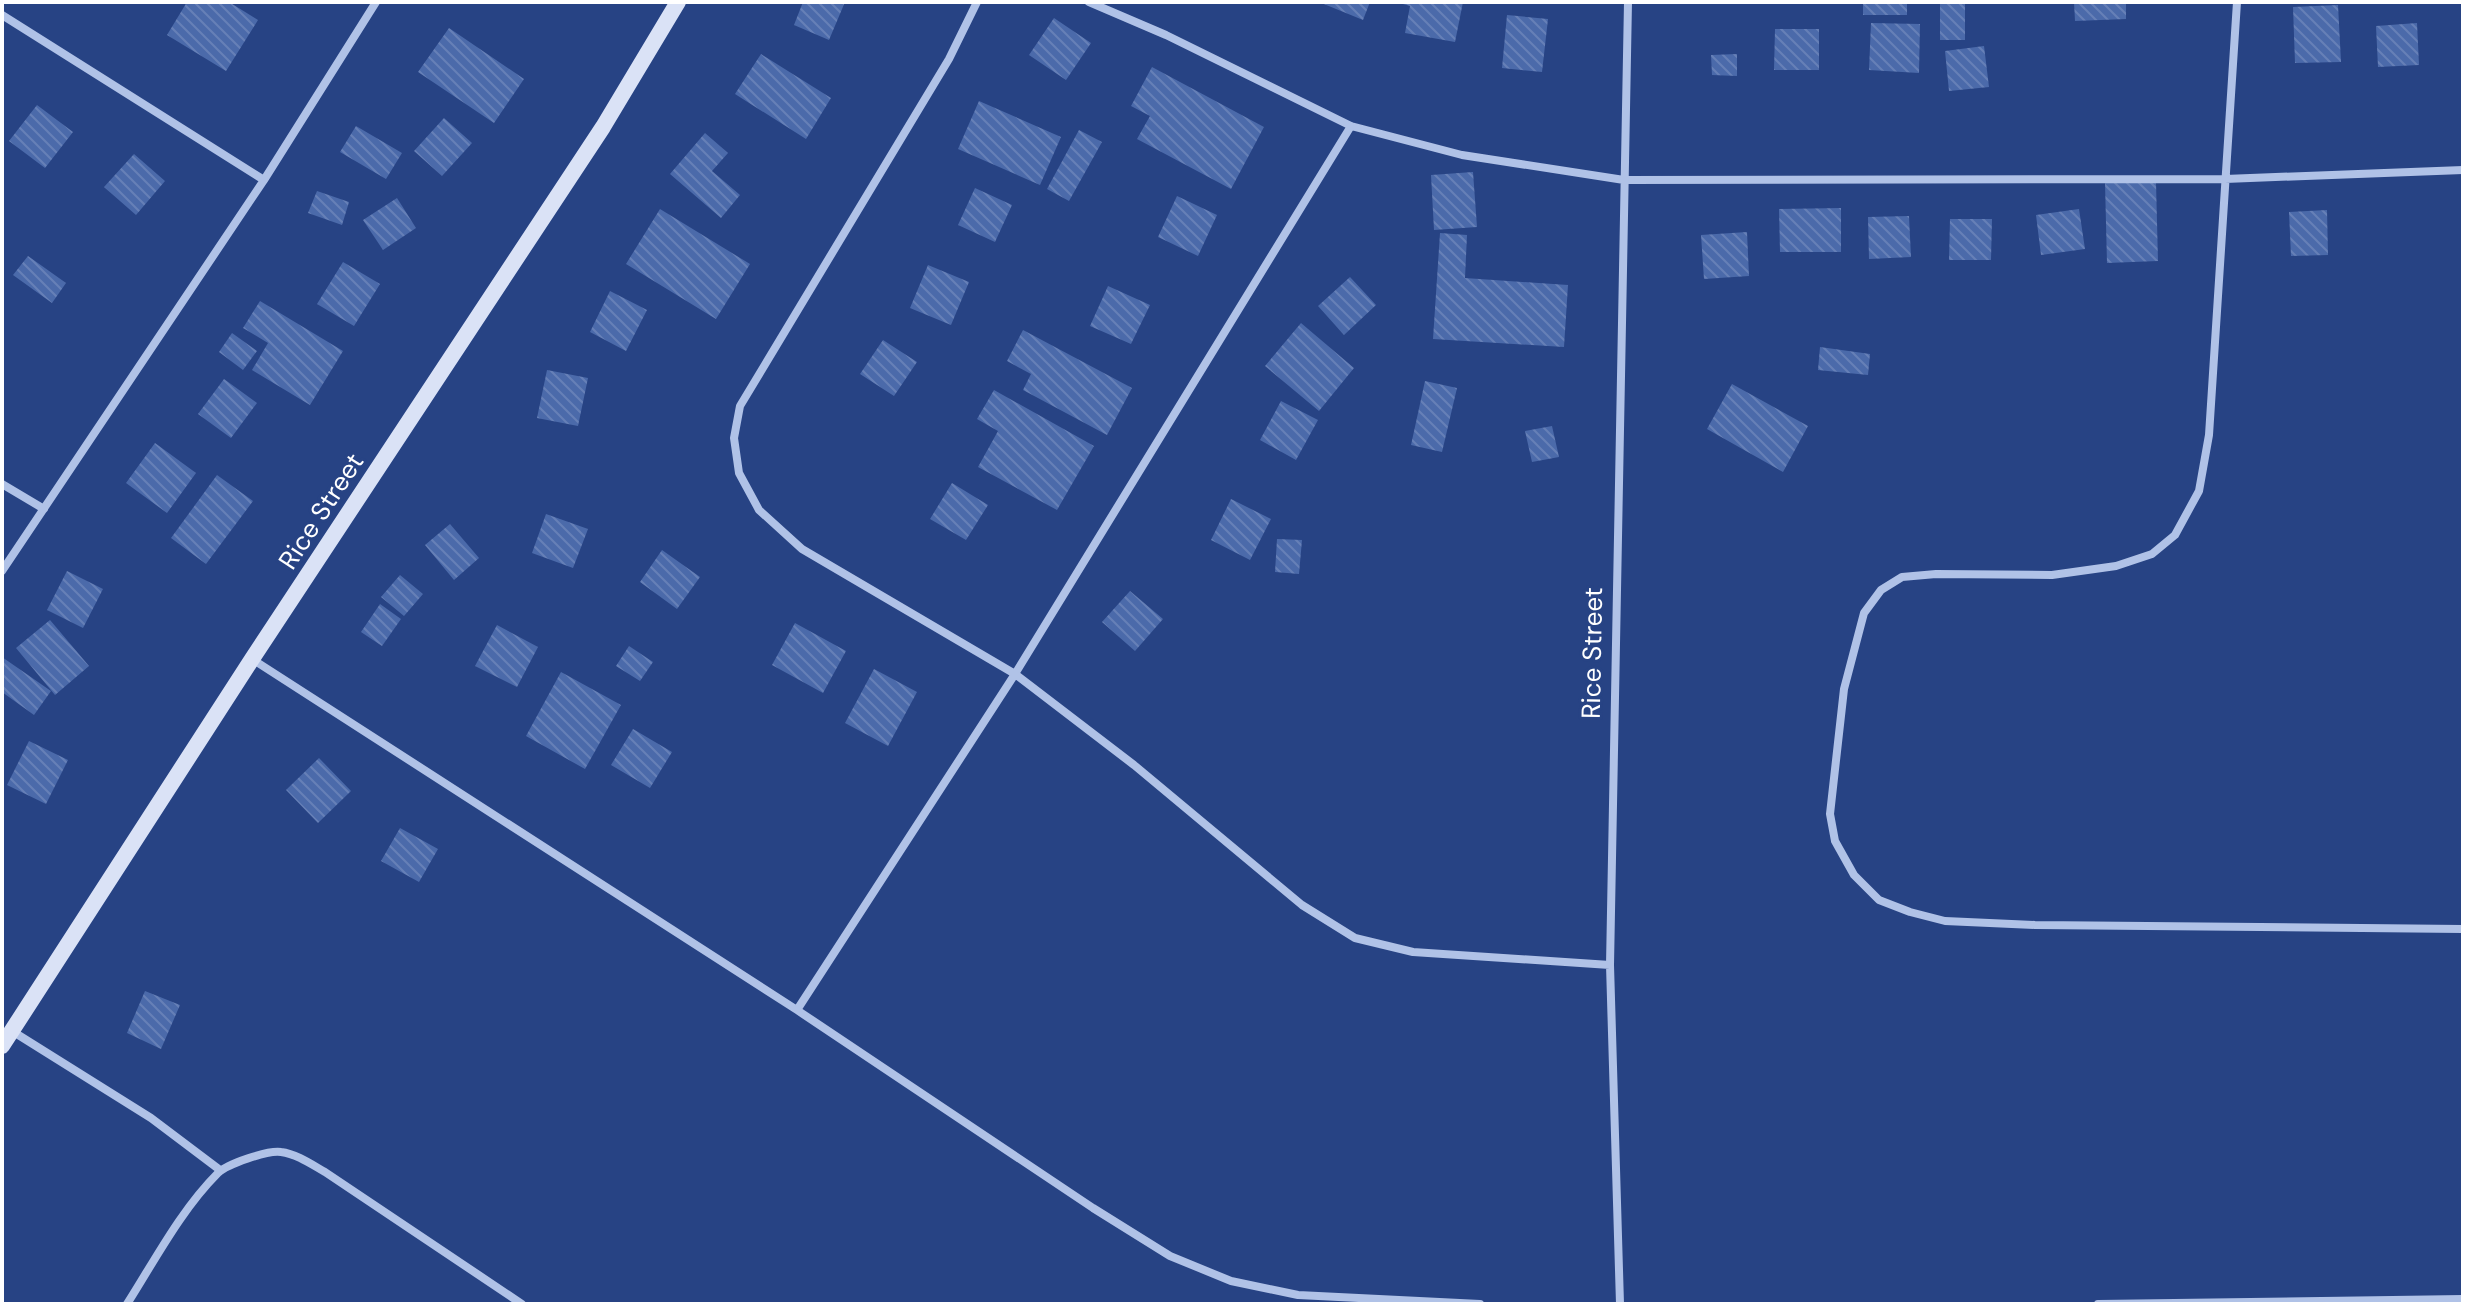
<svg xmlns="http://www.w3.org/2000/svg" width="2465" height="1306" viewBox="0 0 2465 1306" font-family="'DM Sans',sans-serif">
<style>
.building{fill:url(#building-back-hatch)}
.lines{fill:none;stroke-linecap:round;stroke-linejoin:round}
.street{stroke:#b0c2e7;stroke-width:8}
.secondary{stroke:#dae2f6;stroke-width:16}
.labels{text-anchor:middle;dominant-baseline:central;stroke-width:6;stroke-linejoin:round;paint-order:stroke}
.street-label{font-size:26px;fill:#fff;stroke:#274384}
</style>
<defs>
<pattern id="building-back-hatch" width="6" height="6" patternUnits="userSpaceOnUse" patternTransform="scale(2)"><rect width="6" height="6" fill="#4b6aaa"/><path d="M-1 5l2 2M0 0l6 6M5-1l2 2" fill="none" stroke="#6680b7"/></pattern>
</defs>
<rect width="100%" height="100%" fill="#274384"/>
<path class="building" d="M187,2H229L258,20L226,71L167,35Z
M803,2H845L829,40L794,25Z
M1319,2H1370L1363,20Z
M1396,2H1463L1455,42L1405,33L1410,6Z
M1863,2H1907V15H1863Z
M1940,2H1965V40H1940Z
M2074,2H2126V19L2075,21Z
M2338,5L2341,62L2295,63L2293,7Z
M1507,15L1548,19L1542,72L1502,68Z
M1054,18L1091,43L1066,80L1029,55Z
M1871,23L1920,24L1919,73L1869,70Z
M2417,23L2419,65L2378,67L2376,26Z
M449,28L524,79L494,123L418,72Z
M1775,29H1819V70H1774Z
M1984,46L1989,87L1949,91L1945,51Z
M761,54L831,98L806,139L735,94Z
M1737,54V76L1712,75L1711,55Z
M1152,67L1264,127L1231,189L1137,139L1150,116L1131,106Z
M979,101L1061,137L1040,185L958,149Z
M37,105L73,132L45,168L9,141Z
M444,118L472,143L442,176L414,151Z
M356,126L402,153L386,179L340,152Z
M1079,130L1102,142L1069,201L1047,189Z
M705,133L728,153L712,171L740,195L721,218L670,174Z
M134,154L165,181L136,215L104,187Z
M1473,172L1477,227L1434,230L1431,175Z
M2156,182L2158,261L2107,263L2105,183Z
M975,188L1012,205L995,242L958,225Z
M317,191L349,202L342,225L308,213Z
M1177,196L1217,215L1198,256L1158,237Z
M397,198L416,228L383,250L363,220Z
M1841,208V252H1780L1779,209Z
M660,209L750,264L716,319L626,264Z
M2079,209L2085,249L2041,255L2036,215Z
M2327,210L2328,255L2291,256L2289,212Z
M1909,216L1911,257L1869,259L1868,217Z
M1950,219H1992L1991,260H1949Z
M1747,232L1749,276L1704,279L1701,235Z
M1440,233L1467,235L1465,278L1568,285L1564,347L1433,339Z
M28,256L66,283L52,303L13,275Z
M343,262L380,284L354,326L317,304Z
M928,265L969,282L951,325L910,308Z
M1350,277L1376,305L1344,335L1318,306Z
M1108,286L1150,305L1131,344L1090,326Z
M610,291L647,310L626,351L590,332Z
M260,301L343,351L310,405L252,370L268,343L243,328Z
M1301,323L1354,368L1319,411L1265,366Z
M1023,330L1132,388L1107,435L1023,390L1031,374L1007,361Z
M232,333L257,351L243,370L219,352Z
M883,340L917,362L894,396L860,374Z
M1820,347L1870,354L1868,375L1818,370Z
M547,370L588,378L578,426L537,418Z
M224,379L257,403L231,438L198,414Z
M1425,381L1457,388L1442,452L1411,445Z
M1732,384L1808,426L1783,472L1707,429Z
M994,390L1094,446L1057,510L978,467L998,431L977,419Z
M1281,401L1318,420L1296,460L1260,440Z
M1552,426L1559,457L1532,462L1525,431Z
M155,443L196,473L167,513L126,483Z
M217,475L253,501L206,564L171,538Z
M952,483L988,505L966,540L930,519Z
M1231,499L1271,519L1250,560L1211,540Z
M546,514L588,529L573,568L532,553Z
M450,524L479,558L454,580L425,545Z
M1277,539L1302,540L1299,574L1275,572Z
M662,550L700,577L677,609L640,582Z
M67,571L103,589L83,628L47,610Z
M400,575L423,594L404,616L381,597Z
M1130,591L1163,619L1135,651L1102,622Z
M380,604L401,619L382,646L361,632Z
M50,620L89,666L55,695L16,648Z
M795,623L846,651L823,693L772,665Z
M497,625L538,647L517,687L475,666Z
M629,646L653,662L640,681L616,666Z
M2,657L51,691L34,715L2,692Z
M874,669L917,692L888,746L845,723Z
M561,672L621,705L585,769L526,736Z
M633,729L672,752L650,788L611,765Z
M29,741L68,760L46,804L7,785Z
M319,758L351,791L318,823L286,790Z
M400,828L438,849L419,882L381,861Z
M145,991L180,1005L161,1049L127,1033Z"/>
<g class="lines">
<path class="street" d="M977,2L949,59L740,406L734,438L739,473L759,510L802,549L1015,674L1134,765L1302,905L1355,938L1413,952L1610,965
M1089,2L1166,35L1351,126L1462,155L1624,180L2225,179L2463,170
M2237,2L2209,435L2199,491L2175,535L2152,554L2116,566L2052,575L1936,574L1902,577L1881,590L1864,613L1844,689L1830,814L1835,841L1854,875L1879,900L1910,912L1945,921L2035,925L2463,929
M2,15L264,180
M2,484L44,509
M2,571L264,180L376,2
M252,659L797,1010L1093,1208L1170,1256L1231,1281L1298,1295L1480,1304
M797,1010L1015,674L1351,126
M12,1031L151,1118L220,1170
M127,1304C155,1260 181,1210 218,1173C227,1164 268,1150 281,1152C297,1154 311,1164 325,1172L522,1304
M1620,1304L1610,965L1628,2
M2098,1304L2463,1299"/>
<path class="secondary" d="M2,1046L252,659L603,127L678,2"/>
</g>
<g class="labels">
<g class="street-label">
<text transform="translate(321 511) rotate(-57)">Rice Street</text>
<text transform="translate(1592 653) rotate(-89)">Rice Street</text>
</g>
</g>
<rect width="2465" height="1306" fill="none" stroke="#ffffff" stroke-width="8"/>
</svg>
